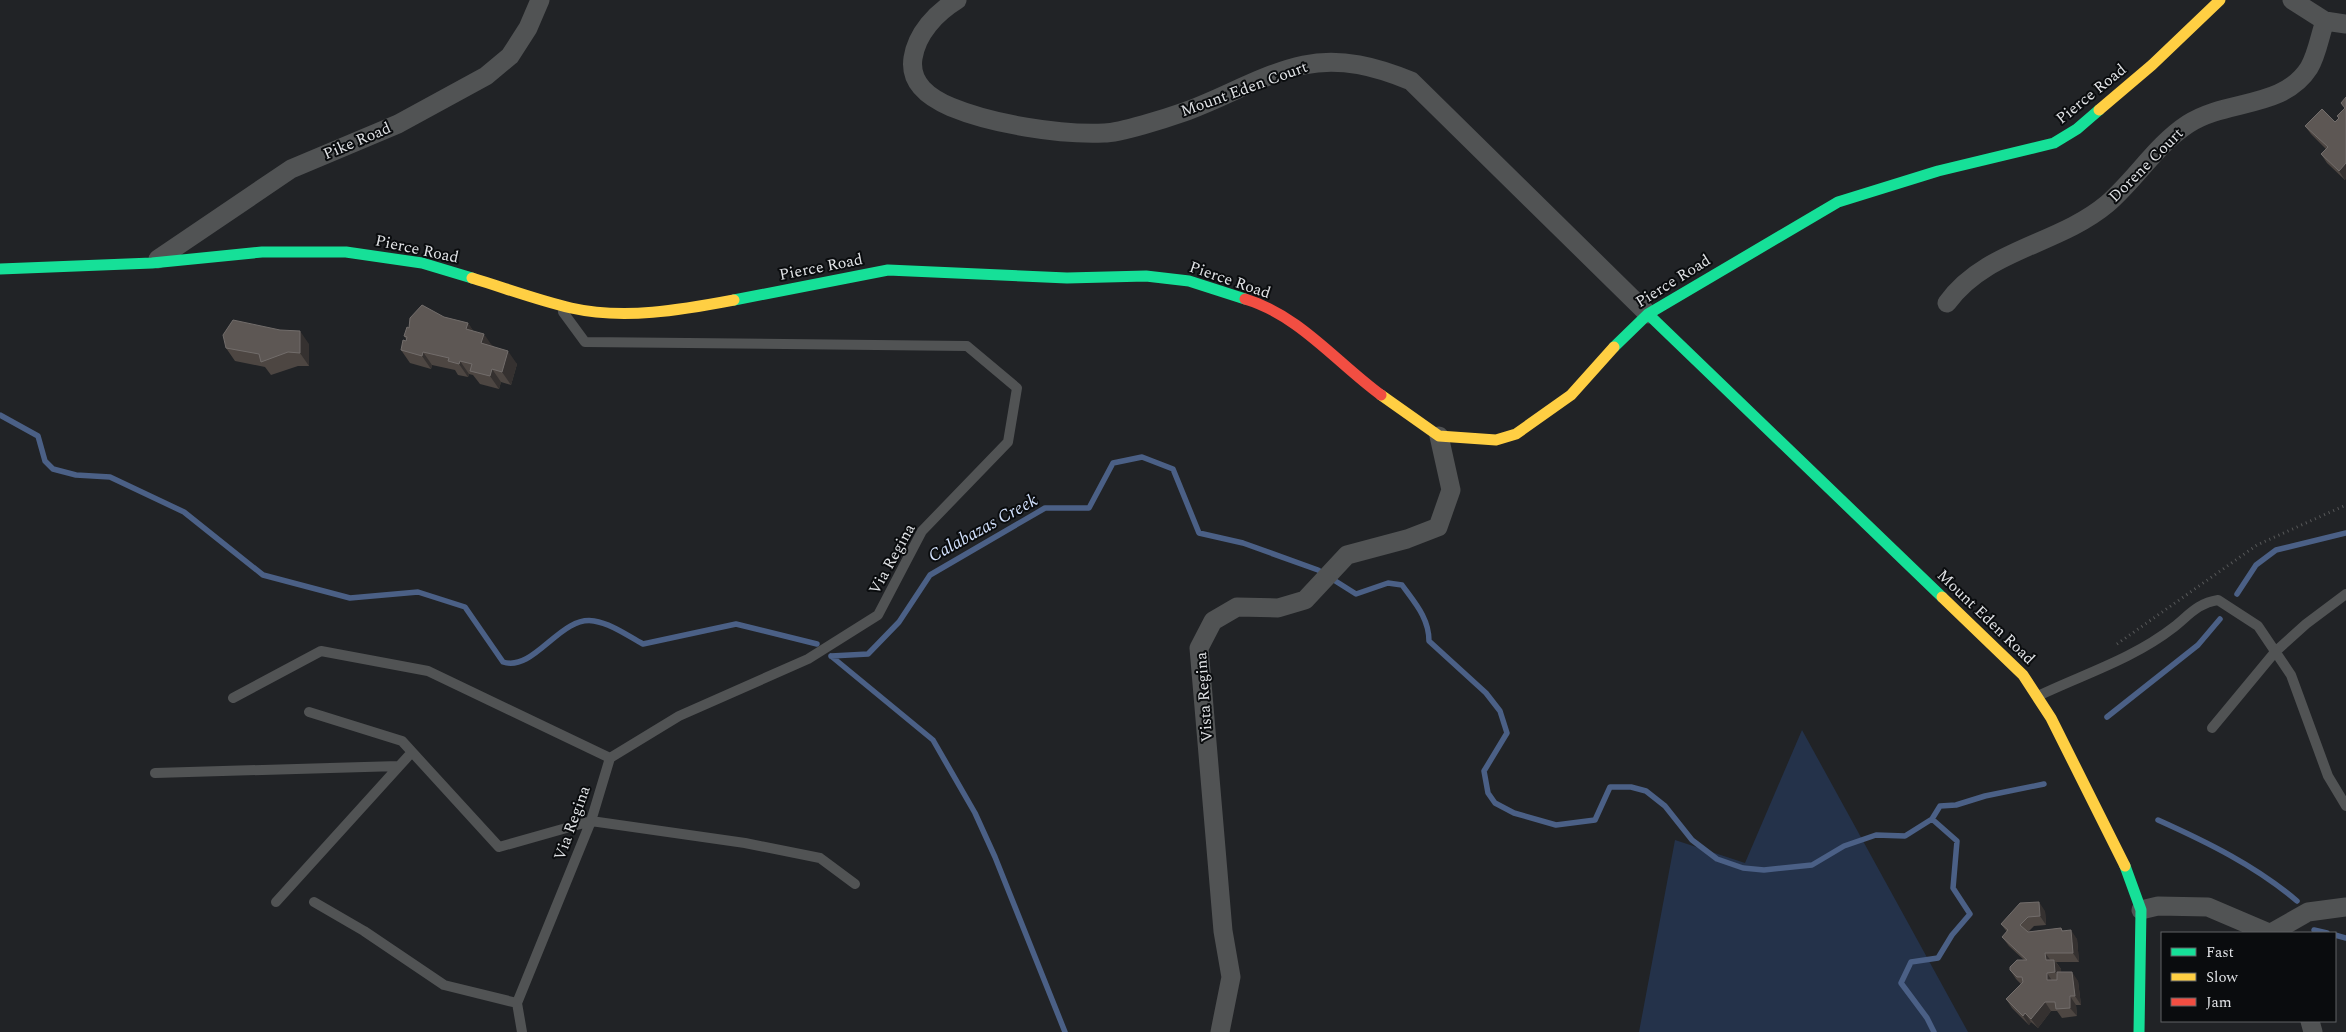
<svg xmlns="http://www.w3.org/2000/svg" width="2346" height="1032" viewBox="0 0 2346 1032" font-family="Spectral,serif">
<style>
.green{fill:#24324a}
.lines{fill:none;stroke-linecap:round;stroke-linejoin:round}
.stream{stroke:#4b6086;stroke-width:5.5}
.path{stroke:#575859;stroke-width:3;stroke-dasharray:1 4;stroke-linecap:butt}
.lane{stroke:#515354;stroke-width:10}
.street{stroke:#515354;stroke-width:19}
.fast{stroke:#16e098;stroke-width:11}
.slow{stroke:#ffcf43;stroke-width:11}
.jam{stroke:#f24e42;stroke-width:11}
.wall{fill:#4d4642}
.shaded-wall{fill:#353130}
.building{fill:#5d5754;stroke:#726d6b}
.labels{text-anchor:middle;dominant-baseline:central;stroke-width:4;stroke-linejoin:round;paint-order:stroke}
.street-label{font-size:16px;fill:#e1e3e6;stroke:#0a0c0e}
.water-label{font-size:18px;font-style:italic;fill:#d4e3ff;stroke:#0a0c0e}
</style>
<rect width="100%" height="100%" fill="#212326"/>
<path class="green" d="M1802,730L1968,1032H1639L1675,840L1745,863Z"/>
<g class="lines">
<path class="stream" d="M0,415L38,436L45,461L53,469L76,475L110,477L184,512L263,575L350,598L418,592L465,607L503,662C535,672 560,615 594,621C612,624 628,636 643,644L736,624L817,644
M2237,594L2256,565L2276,550L2346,533
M831,656L868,654L899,622L930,575L1045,508H1089L1113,463L1142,457L1173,469L1199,533L1243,543L1318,570L1356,594L1388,583L1402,585C1415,603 1429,618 1429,641L1486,693L1500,711L1507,733L1484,771L1488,793L1495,803L1514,813L1556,825L1595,820L1610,787H1631L1646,791L1665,806L1692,840L1717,859L1743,868L1764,870L1812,865L1844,846L1876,835L1905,836L1932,819L1957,841L1953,888L1970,914L1952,935L1938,958L1911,962L1901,983L1927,1018L1934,1032
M831,656L933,740L975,813L995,857L1065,1032
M2107,717L2198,645L2220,619
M1932,819L1940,806L1956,805L1985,796L2044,784
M2158,820C2207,842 2256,866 2297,901
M2314,930L2327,933
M2335,935L2346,938"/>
<path class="path" d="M2117,644L2257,545L2346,505"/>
<path class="lane" d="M2038,696C2084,674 2133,659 2174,627C2189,615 2198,603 2218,600L2258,626L2291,675L2328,776L2346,806
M233,698L321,651L428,671L610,758
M309,712L402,741L499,847L591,821L745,843L820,858L855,884
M2212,728L2275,652L2306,624L2346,594
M155,773L399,766
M276,902L412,752
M314,902L364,931L444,985L517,1003
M522,1032L517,1003L591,821L610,758L679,716L808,659L878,615L922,531L1008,442L1017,388L967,346L585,342L563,312"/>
<path class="street" d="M957,0C936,13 917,33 913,58C909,84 930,98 951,107C992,124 1059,135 1104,133C1120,133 1167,118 1184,112C1224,98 1262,74 1304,65C1341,57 1377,67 1411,81L1648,314
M2292,0L2325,21L2346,24
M158,259L291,169L398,124L486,76L510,56L528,28L540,0
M1947,303C1986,249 2058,245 2107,204C2136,179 2156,145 2188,124C2226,99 2283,109 2309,68C2317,55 2320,35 2325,21
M2141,910L2158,906L2208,907L2269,933
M2271,933L2308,912L2346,907
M2310,1021L2313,1032
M1220,1032L1231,977L1223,931L1199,648L1213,621L1237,607L1278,608L1305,600L1347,555L1407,539L1438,527L1451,490L1439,436"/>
<path class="fast" d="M0,269L152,263L262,252H346L422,263L472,278
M734,300L888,270L1067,278L1146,276L1189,281L1245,299
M1648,314L1942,597
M1614,347L1648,314L1838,202L1938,171L2054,143L2077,129L2099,110
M2125,866L2141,910L2139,1032"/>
<path class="slow" d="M2099,110L2152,65L2220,0
M472,278C505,288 537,300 571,308C624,320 681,310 734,300
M1381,395L1439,436L1496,440L1516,434L1571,395L1614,347
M1942,597L2023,675L2051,718L2125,866"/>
<path class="jam" d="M1245,299C1299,315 1337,363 1381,395"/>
</g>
<path class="wall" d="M2346,97L2345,180L2327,163L2321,154L2326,149L2311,134L2305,126L2335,122L2339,118L2337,116L2345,109L2341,103Z
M444,317L468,323L473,331L517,364L511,385L501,382L499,389L480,384L473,375L469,374L468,377L458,375L455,370L432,365L431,369L410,363L401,350L406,341V339L404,336L409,328Z
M309,344V366H298L271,375L265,367L235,361L226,348Z
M2045,911L2046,925L2034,926L2028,932L2061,928L2063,931L2077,939L2079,962H2056L2061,969V972L2078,981L2081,1005H2076L2077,1016L2062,1018L2057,1011H2051L2038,1028L2031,1022L2029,1025L2012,1008L2006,999L2021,984L2016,979L2010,970L2024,960L2009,946L2002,937L2007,932L2001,924Z"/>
<path class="shaded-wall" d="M2346,163V179L2345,180L2339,171Z
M468,323L477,336L466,329Z
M300,331L309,344V366L300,353Z
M484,334L493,347L481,343Z
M508,351L517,364L511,385L502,372Z
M423,352L432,365L431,369L422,356Z
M460,361L469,374L468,377L459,364Z
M492,369L501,382L499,389L490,376Z
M2039,902L2045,911L2046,925L2040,916Z
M2071,930L2077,939L2079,962L2073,953Z
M2045,953L2052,962L2046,960Z
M2054,960L2061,969L2062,981L2055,972Z
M2072,972L2078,981L2081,1005L2075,996Z
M2047,973L2053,982L2047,980Z
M2070,996L2076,1005L2077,1016L2070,1008Z
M2045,1002L2051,1011L2038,1028L2031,1019Z
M2025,1013L2031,1022L2029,1025L2023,1016Z"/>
<path class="building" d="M2346,97V163L2339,171L2321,154L2328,147L2305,126L2322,109L2335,122L2339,118L2337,116L2345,108L2341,103Z
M422,305L444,317L468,323L466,329L484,334L481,343L508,351L502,372L492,369L490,376L470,371L472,364L460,361L459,364L448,361L449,358L423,352L422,356L401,350L403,340L406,341L407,337L404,336L407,327L409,328L410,318Z
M233,320L280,330L300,331V353L288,352L261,362L259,354L226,348L223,335Z
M2039,902L2040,916L2028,917L2020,925L2028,932L2061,928L2062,931L2071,930L2073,953H2045L2046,960H2054L2055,972L2047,973V980H2057V972H2072L2075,996H2070V1008L2056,1009L2055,1002H2045L2031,1019L2025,1013L2023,1016L2006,999L2023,982L2022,977H2017L2010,970V967L2017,960H2027L2002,937L2008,930L2001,924L2020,903Z"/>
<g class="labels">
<g class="street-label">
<text transform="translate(1244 89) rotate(-20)">Mount Eden Court</text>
<text transform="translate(2091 94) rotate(-39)">Pierce Road</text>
<text transform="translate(357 141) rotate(-23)">Pike Road</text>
<text transform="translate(2146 165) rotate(-45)">Dorene Court</text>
<text transform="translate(417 249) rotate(12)">Pierce Road</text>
<text transform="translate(821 267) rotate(-11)">Pierce Road</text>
<text transform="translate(1230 280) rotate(19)">Pierce Road</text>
<text transform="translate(1673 281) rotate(-32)">Pierce Road</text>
<text transform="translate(892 559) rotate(-61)">Via Regina</text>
<text transform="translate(1986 617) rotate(44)">Mount Eden Road</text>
<text transform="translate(1204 697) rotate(-94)">Vista Regina</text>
<text transform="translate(572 823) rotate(-70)">Via Regina</text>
</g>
<g class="water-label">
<text transform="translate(983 528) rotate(-29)">Calabazas Creek</text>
</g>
</g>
<rect x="2161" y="932" width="175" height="90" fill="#0a0c0e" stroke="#606264"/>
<rect x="2171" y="948" width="25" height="8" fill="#16e098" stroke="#606264"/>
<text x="2206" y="957" font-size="15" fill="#e1e3e6">Fast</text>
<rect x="2171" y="973" width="25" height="8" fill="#ffcf43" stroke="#606264"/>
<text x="2206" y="982" font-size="15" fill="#e1e3e6">Slow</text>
<rect x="2171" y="998" width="25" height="8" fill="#f24e42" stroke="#606264"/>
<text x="2206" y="1007" font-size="15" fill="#e1e3e6">Jam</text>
</svg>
